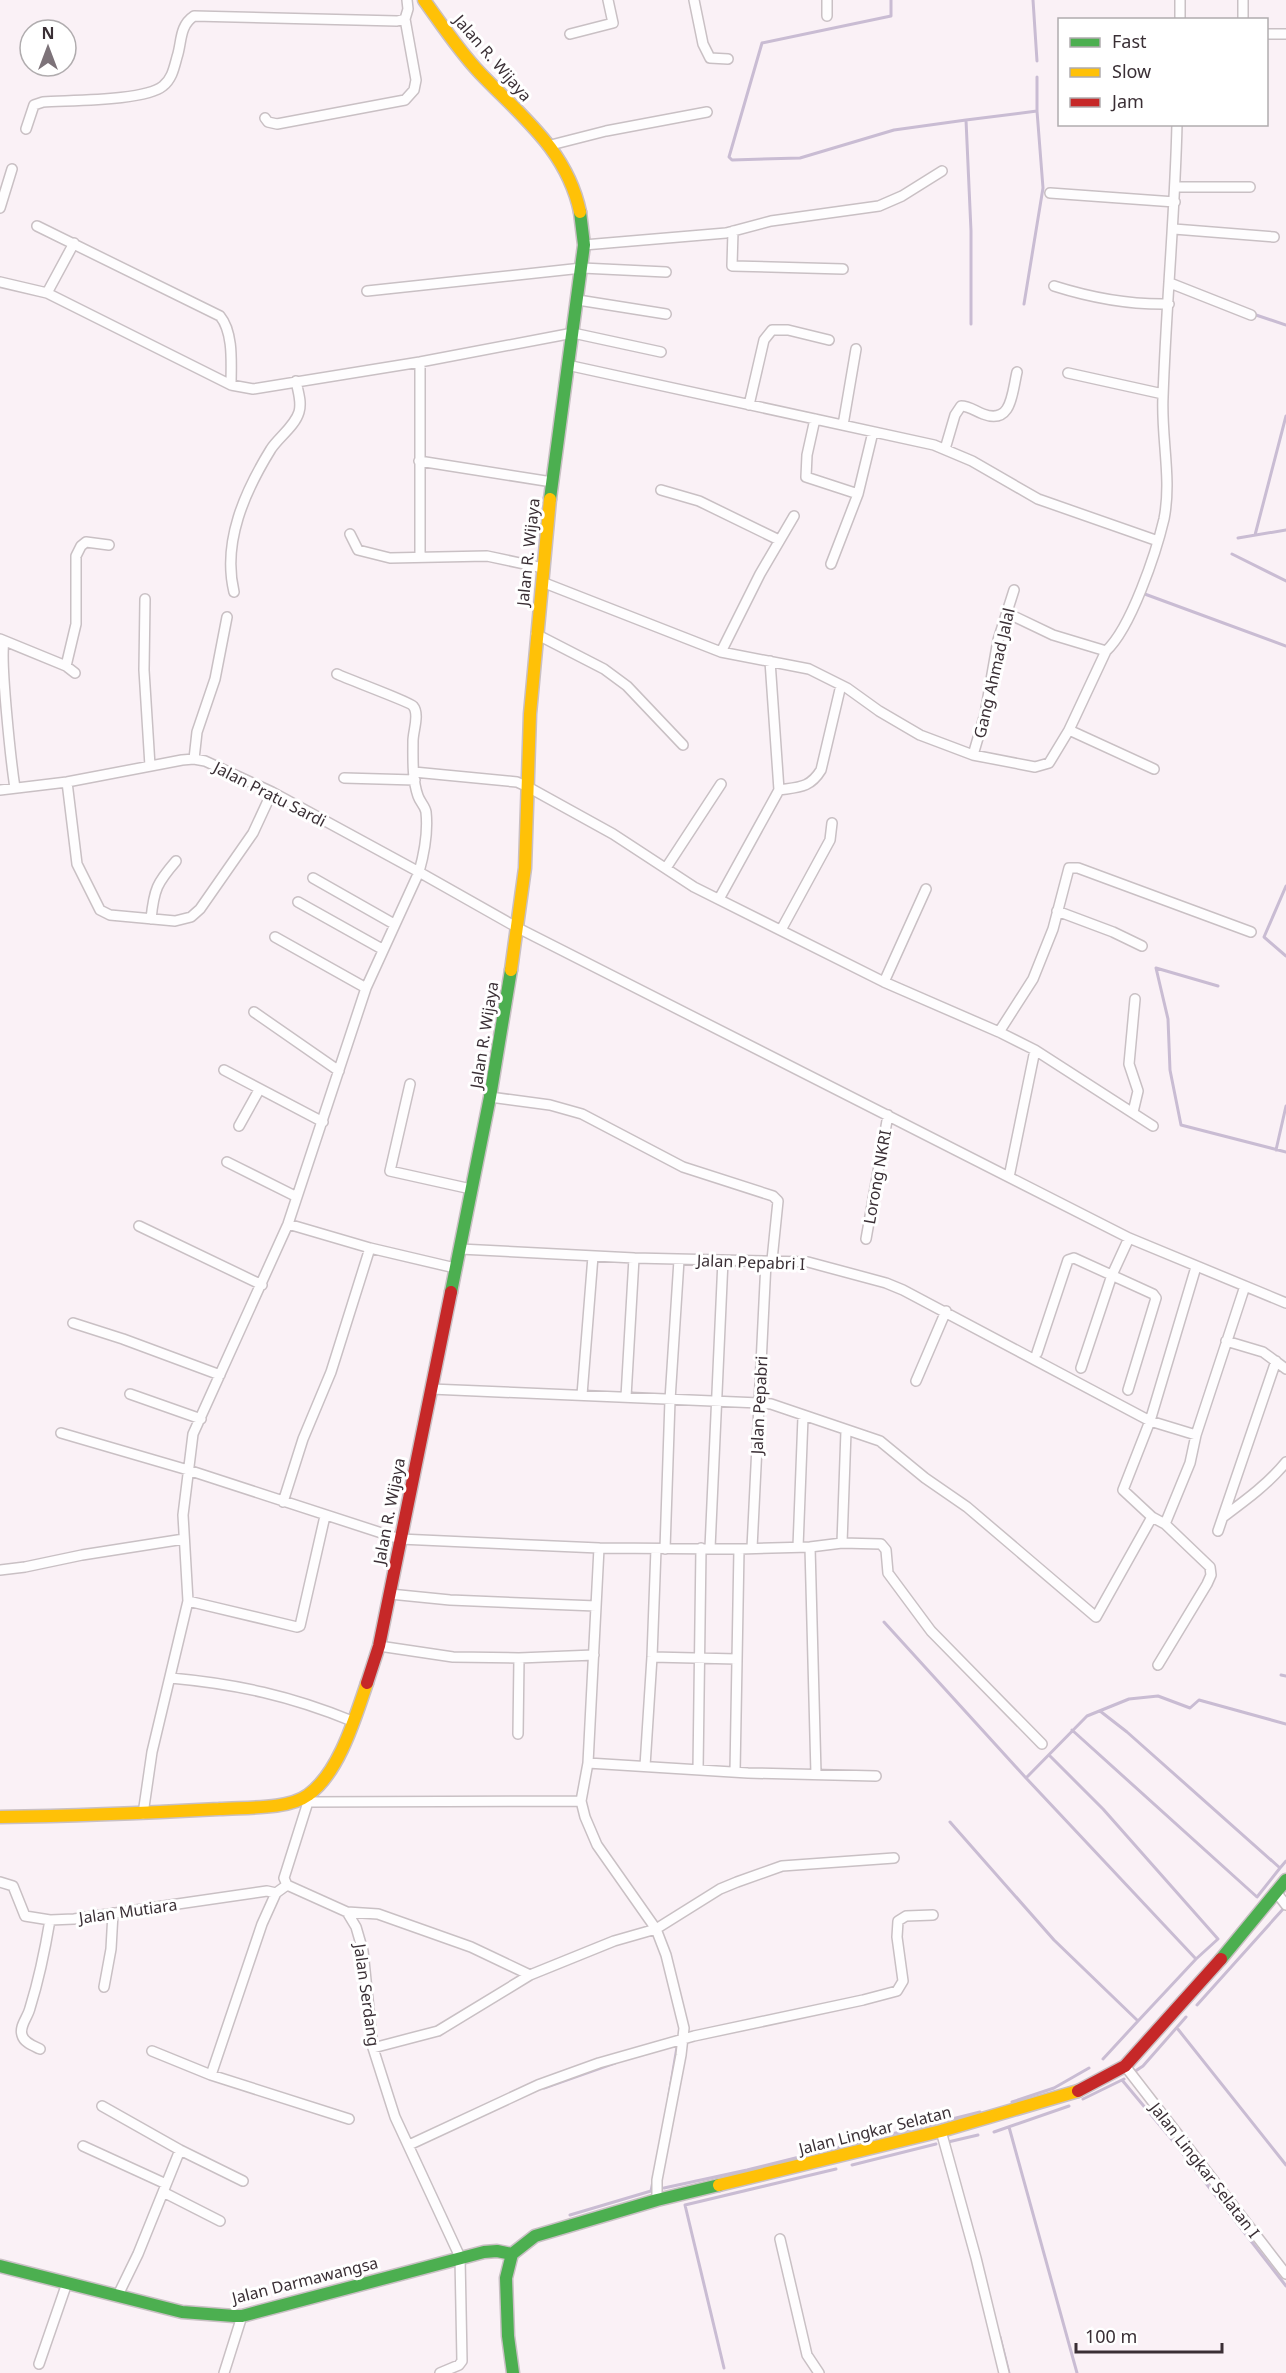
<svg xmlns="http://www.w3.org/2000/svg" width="1286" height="2373" viewBox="0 0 1286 2373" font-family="'Noto Sans',sans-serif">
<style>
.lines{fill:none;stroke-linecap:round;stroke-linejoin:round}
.stream{stroke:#c9bcd3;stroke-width:3}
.street-casing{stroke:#c9c0c4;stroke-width:12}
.fast-casing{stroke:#c9c0c4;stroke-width:15}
.slow-casing{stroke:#c9c0c4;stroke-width:15}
.jam-casing{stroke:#c9c0c4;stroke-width:15}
.street{stroke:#fefdfe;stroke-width:9}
.fast{stroke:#4caf50;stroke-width:12}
.slow{stroke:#ffc107;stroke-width:12}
.jam{stroke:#c62828;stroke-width:12}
.labels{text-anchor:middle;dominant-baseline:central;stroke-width:6;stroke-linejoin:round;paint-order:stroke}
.street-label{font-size:16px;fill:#3a2f35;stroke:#fff}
</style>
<rect width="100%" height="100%" fill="#faf1f6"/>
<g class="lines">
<path class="stream" d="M891,0V16L762,43L729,157L732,160L800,158L894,130L966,120
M1033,0L1037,61
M1024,304L1043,188L1037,111
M1256,315L1286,325
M971,324V231L966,120L1037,111V77
M1255,535L1286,416
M1238,538L1286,530
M1232,554L1286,581
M1142,593L1286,646
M1286,886L1264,937L1286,956
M1218,986L1156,968L1168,1019L1170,1070L1181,1125L1286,1152
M1276,1150L1286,1106
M884,1622L1026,1778
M1281,1675L1286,1676
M1100,1711L1127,1732L1280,1868L1286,1861
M1072,1730L1257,1897L1280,1868
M1049,1755L1103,1809L1218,1939L1196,1959
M950,1822L1054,1940L1138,2021L1196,1959L1026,1778L1087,1716L1129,1699L1158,1696L1190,1708L1199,1700L1286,1724
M1197,2005L1284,1908
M1177,2028L1286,2165
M1103,2059L1138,2021
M1134,2072L1143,2066L1186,2017
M1122,2080L1173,2141L1286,2286
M544,2088L615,2063
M669,2095L677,2047L673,2045
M1083,2099L1124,2079
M1012,2102L1054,2088L1089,2068
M1009,2127L1077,2373
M994,2132L1069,2106
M948,2142L978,2135
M852,2165L936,2144
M664,2188L747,2170L980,2112
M570,2215L651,2191L653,2181
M1000,2337L1009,2373
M724,2368L685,2205L836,2169"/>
<g class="street-casing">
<path id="street" d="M694,0L703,44L710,58L728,59
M1243,0V20
M827,16V0
M1180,20V0
M570,34L613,23L608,0
M1266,34H1286
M265,118L268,122L277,124L405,100L414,90L416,80L405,19
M26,129L34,105L43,102C69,100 145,101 163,86C172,79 174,68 177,57C182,42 179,26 194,16L397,21L405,19L408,9L407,0
M551,145L606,131L707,112
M1176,187H1250
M1050,193L1175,202
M0,208L12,169
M37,226L220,316C234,333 231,365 231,385
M1174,229L1274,237
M733,231L732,266L843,269
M584,245L726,233L771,221L879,206L902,196L942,171
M0,282L47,293L231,385L253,389L420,362L573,333L661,352
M1170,283L1251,315
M1054,286C1092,298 1128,305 1169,304
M367,291L582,268L666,272
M47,293L74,243
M578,300L666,314
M420,362V556
M567,365L934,445L972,461L1038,499L1158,541
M1068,373L1163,394
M749,405L764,340L772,330H788L829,340
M815,419L807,455L806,477L858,494
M843,425L856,349
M945,449L955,415L961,406C969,406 975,411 983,414C1012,425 1012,393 1017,372
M419,461L552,482
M661,490L699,501L779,540
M350,534L358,550L390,558L487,556L543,568
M831,564L858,494L873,432
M542,582L721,652L809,669L847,688L879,711L920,735L973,755L1035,767L1049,763L1069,730L1106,651C1131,628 1156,553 1164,519C1172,479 1161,437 1163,397C1166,306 1175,215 1177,124
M234,592C222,542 245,491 271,449C279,437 295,426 299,412C302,402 298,392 296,381
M145,599L144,670L150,766
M1007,613L1053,635L1106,651
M536,634L604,669L627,686L683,745
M0,639L66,666L75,673
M4,642C0,660 11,762 15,788
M721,652L760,574L794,516
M66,666L76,624V556L81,546L86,542L109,545
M1069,730L1154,769
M973,755L985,714L998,640L1014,590
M194,759L197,732L215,679L227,617
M414,772L517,782L528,787L613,834L694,887L884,982L999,1032L1035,1050L1153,1126
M344,778L415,780
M67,782L77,864L100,910L110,915L175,921L191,917L200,909L253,833L272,792
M0,790L67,782L182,760L194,759L205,761L272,792L419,872L518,928L1129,1238L1286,1303
M779,790C799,787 810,788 821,770L841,685
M666,868L721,784
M313,878L394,924
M719,899L779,790L770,661
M298,902L382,949
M1057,911L1113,932L1142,946
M151,919C154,889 157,883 176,861
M781,930L830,840L832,823
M275,937L366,988
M884,982L926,889
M254,1012L339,1071
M999,1032L1033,979L1053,929L1069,868H1078L1251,932
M224,1070L323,1122
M410,1084L390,1171L471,1189
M490,1097L550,1105L582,1114L683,1167L773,1196L778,1201L772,1260
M1133,1112L1138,1091L1129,1064L1135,999
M239,1126L259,1090
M227,1162L297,1197
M1009,1177L1035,1050
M288,1224L370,1248L455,1268
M139,1226L262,1285
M866,1239L888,1115
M460,1249L634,1258L808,1262L886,1283L903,1290L1150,1421L1196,1435
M73,1323L123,1339L220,1375
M1226,1341L1263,1352L1286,1369
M1037,1353L1068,1260L1074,1258L1153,1294L1156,1298L1128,1390
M1081,1368L1112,1275L1129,1238
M916,1381L946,1311
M431,1389L759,1403L771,1404L880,1441L925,1478L967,1507L1096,1617L1152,1517
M130,1394L201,1419
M582,1395L593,1256
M626,1397L634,1258
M61,1433L188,1470L400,1539L599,1548L739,1549L810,1547L842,1543L881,1544L886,1550L888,1573L931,1631L1042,1744
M283,1502L303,1439L331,1372L370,1248
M1223,1517C1246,1500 1268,1484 1286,1462
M1165,1524L1190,1463L1196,1435L1245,1286
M1218,1531L1276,1361
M842,1543L846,1431
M798,1547L803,1417
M810,1547L816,1774
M599,1548L588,1763L581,1801L585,1817L597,1845L656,1929L666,1955L684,2028L681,2055L657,2180V2200
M710,1548L723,1260
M752,1548L766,1262
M665,1549L670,1400L679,1260
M0,1570L25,1567L82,1555L184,1539
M390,1594L450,1600L596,1606
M188,1601L297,1627L300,1626L325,1516
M379,1646L453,1657L519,1658L594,1655
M652,1657L737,1659
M1158,1665L1207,1584L1211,1575L1210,1567L1165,1524L1152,1517L1123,1490L1150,1421L1196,1267
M171,1678C237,1684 291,1696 352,1721
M518,1734L519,1658
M588,1763L748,1773L876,1776
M645,1766L652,1657L656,1549
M698,1770L701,1548
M735,1772L739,1549
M307,1797L308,1802L284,1878L287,1885L347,1912L356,1927L363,1951L373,2048L395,2117L460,2257L462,2361L459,2365L440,2373
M308,1802L581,1801
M143,1814L152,1752L188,1601L183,1515L193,1434L288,1224L366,988L419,872C424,854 428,830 426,812C425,806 420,802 418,796C412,779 413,758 413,741C413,731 420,714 413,706C410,702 347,679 337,674
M0,1882L13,1886L25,1916L50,1920L74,1919L267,1891L276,1893
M1276,1892L1286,1905
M347,1912L378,1914L471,1947L530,1975
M104,1987L111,1949L113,1913
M373,2048L438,2031L530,1975L614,1941L656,1929L720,1889L737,1882L782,1866L894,1858
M40,2049C34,2046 24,2043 22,2035C19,2026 28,2017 30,2008C39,1979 45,1950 50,1920
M152,2051L211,2075L349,2119
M1125,2066L1286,2274
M211,2075L262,1924L276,1893L287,1885
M102,2106L180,2150L243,2181
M941,2131L976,2258L1004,2373
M409,2145L538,2085L599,2063L694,2036L863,2000L897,1991L903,1981L897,1937L898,1921L906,1916L933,1915
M83,2146L166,2184
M163,2192L220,2221
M780,2239L807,2355L819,2373
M118,2295L138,2254L180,2150
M39,2364L67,2283
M224,2373L242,2316"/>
</g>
<g class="fast-casing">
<path id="fast" d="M550,499L584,245L580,212
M451,1292L490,1097L511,970
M1221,1959L1286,1880
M0,2266L182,2312L234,2316H242L484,2252L497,2251L512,2254
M513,2373L508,2336L506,2278L512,2254L535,2236L657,2200L719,2185"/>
</g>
<g class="slow-casing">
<path id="slow" d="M424,0C442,25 459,51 480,73C521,116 567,150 580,212
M511,970L525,868L530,714L550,499
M0,1817C73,1816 146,1813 219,1809C243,1807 288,1810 308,1795C339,1773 355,1718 367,1683
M719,2185L941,2131L1078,2091"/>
</g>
<g class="jam-casing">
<path id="jam" d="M367,1683L379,1646L451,1292
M1078,2091L1125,2066L1221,1959"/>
</g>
<use href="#street" class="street"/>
<use href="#fast" class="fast"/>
<use href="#slow" class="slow"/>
<use href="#jam" class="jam"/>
</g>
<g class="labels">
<g class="street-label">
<text transform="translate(493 58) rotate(49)">Jalan R. Wijaya</text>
<text transform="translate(528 552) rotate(-84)">Jalan R. Wijaya</text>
<text transform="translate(994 673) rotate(-77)">Gang Ahmad Jalal</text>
<text transform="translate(270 794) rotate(27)">Jalan Pratu Sardi</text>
<text transform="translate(484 1035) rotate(-81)">Jalan R. Wijaya</text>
<text transform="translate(877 1177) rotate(-80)">Lorong NKRI</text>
<text transform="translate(751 1262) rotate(2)">Jalan Pepabri I</text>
<text transform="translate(759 1405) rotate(-87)">Jalan Pepabri</text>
<text transform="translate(389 1511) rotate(-79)">Jalan R. Wijaya</text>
<text transform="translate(128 1911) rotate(-8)">Jalan Mutiara</text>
<text transform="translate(367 1995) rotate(82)">Jalan Serdang</text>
<text transform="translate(875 2130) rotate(-14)">Jalan Lingkar Selatan</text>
<text transform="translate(1205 2170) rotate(52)">Jalan Lingkar Selatan I</text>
<text transform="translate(305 2280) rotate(-14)">Jalan Darmawangsa</text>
</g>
</g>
<rect x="1058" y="18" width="210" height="108" fill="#ffffff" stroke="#b0acae" stroke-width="1.5"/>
<rect x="1070" y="38" width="30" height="9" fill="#4caf50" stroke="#b0acae" stroke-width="1.5"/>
<text x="1112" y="48" font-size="18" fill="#3a2f35">Fast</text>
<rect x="1070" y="68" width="30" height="9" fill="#ffc107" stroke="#b0acae" stroke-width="1.5"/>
<text x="1112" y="78" font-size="18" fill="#3a2f35">Slow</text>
<rect x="1070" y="98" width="30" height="9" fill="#c62828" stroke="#b0acae" stroke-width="1.5"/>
<text x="1112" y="108" font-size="18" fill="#3a2f35">Jam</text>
<g transform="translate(48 48)"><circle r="28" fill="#ffffff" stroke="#b0acae" stroke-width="1.5"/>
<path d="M0-4.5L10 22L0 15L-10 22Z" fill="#7d7379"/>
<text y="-9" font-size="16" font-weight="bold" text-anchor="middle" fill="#3a2f35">N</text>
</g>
<path d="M1076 2343v9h146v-9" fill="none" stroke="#3a2f35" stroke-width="3"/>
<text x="1085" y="2343" font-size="18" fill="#3a2f35" stroke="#ffffff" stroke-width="4.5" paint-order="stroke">100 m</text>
</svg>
